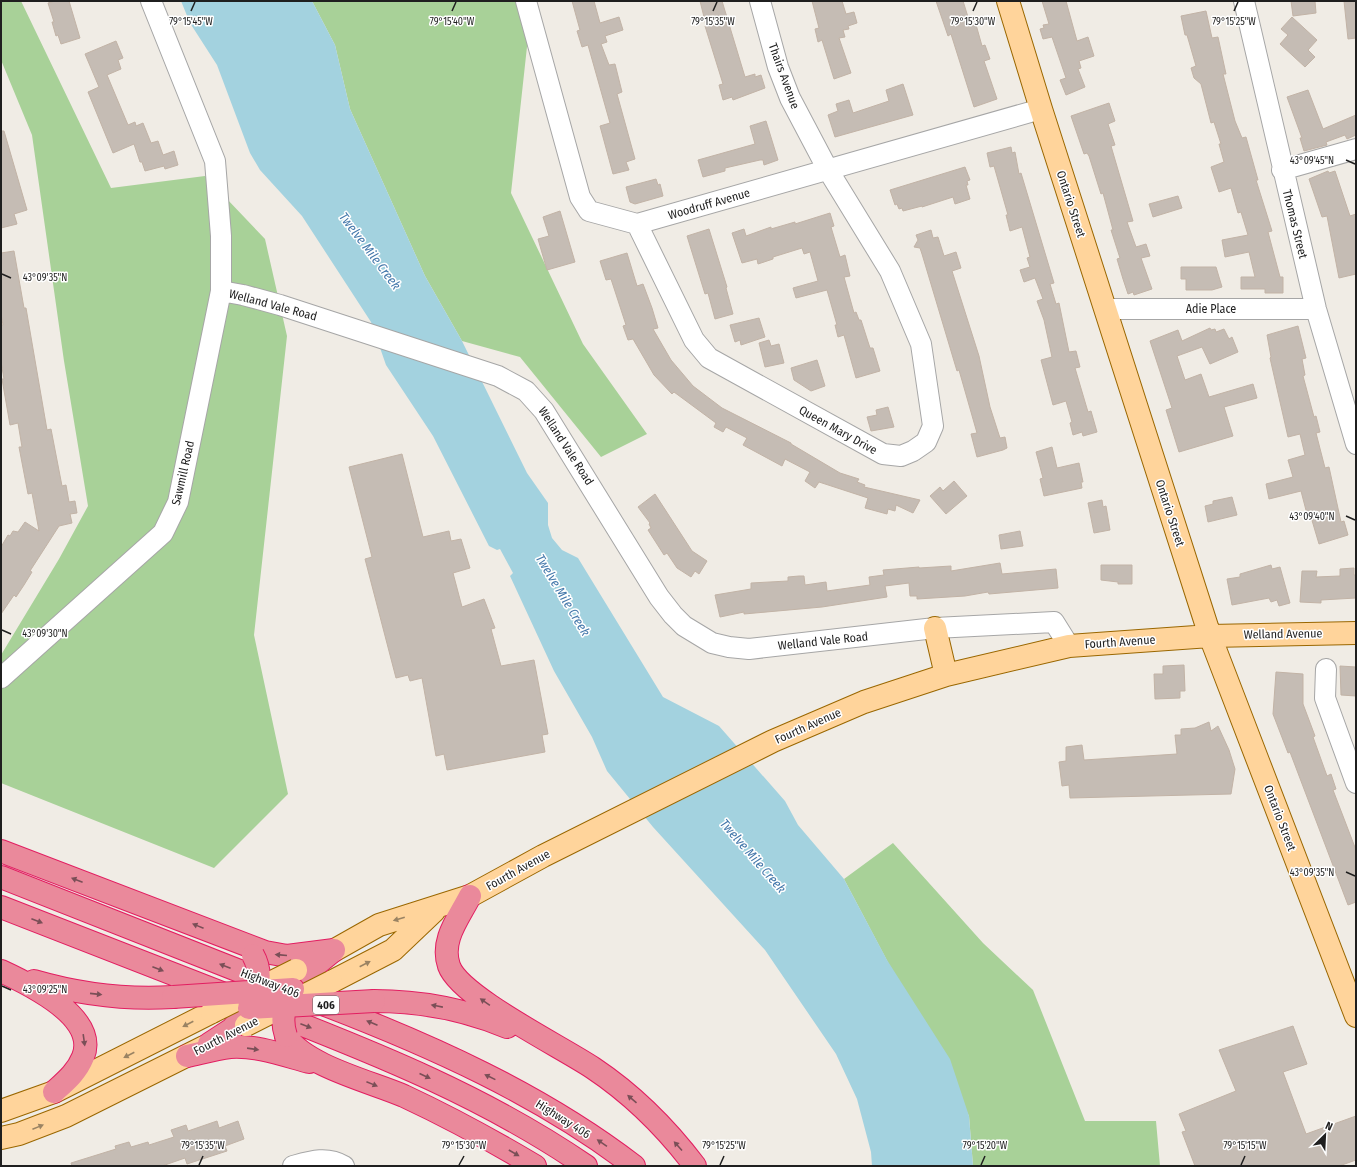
<svg xmlns="http://www.w3.org/2000/svg" width="1357" height="1167" viewBox="0 0 1357 1167" font-family="'Fira Sans Condensed',sans-serif">
<style>
.forest{fill:#a8d198}
.water{fill:#a3d2df}
.building{fill:#c5bcb4;stroke:#c2b3a6}
.lines{fill:none;stroke-linecap:round;stroke-linejoin:round}
.minor-casing{stroke:#a6a6a6;stroke-width:22}
.major-casing{stroke:#9a6700;stroke-width:24}
.highway-casing{stroke:#e21e61;stroke-width:24}
.minor{stroke:#fff;stroke-width:20}
.major{stroke:#ffd49b;stroke-width:22}
.highway{stroke:#ea899b;stroke-width:22}
.major-bridge-casing{stroke:#9a6700;stroke-width:24;stroke-linecap:butt}
.highway-bridge-casing{stroke:#e21e61;stroke-width:24;stroke-linecap:butt}
.major-bridge{stroke:#ffd49b;stroke-width:22}
.highway-bridge{stroke:#ea899b;stroke-width:22}
.oneway{fill:#7a4f57}
.oneway2{fill:#9a8363}
.ticks{fill:none;stroke:#1f1f1f;stroke-width:1.5}
.labels{text-anchor:middle;dominant-baseline:central;stroke-width:3;stroke-linejoin:round;paint-order:stroke}
.shield{fill:#fff;stroke:#626262;stroke-width:1}
.shield-label{font-size:11px;font-weight:bold;fill:#1f1f1f}
.street-label{font-size:12px;fill:#1f1f1f;stroke:#fff}
.water-label{font-size:13px;font-style:italic;fill:#4478ab;stroke:#fff}
.ticks-label{font-size:10px;text-anchor:middle;fill:#1f1f1f;stroke:#fff;stroke-width:3;stroke-linejoin:round;paint-order:stroke}
</style>
<rect width="100%" height="100%" fill="#f0ece5"/>
<path class="forest" d="M1,1H21L111,188L205,176L265,239L287,336L254,635L288,794L214,868L1,783V655L59,559L88,506L64,361L32,135L1,60Z
M312,1H532L511,193L583,344L647,434L601,457L520,357L462,341L425,276L350,109L335,45Z
M893,843L983,943L1033,990L1085,1121H1156L1160,1166H973L969,1116L844,879Z"/>
<path class="water" d="M181,1H312L335,45L350,109L425,276L462,341L527,473L548,503V525L552,538L562,550L578,558L663,697L719,726L785,801L798,825L844,879L887,960L950,1059L969,1116L973,1166H872L871,1152L857,1099L836,1054L765,950L653,827L607,771L592,737L554,671L510,576L513,573L500,549L497,550L489,546L433,436L386,365L371,322L302,216L260,170L250,153L217,65L190,23Z"/>
<path class="building" d="M55,1H69L80,38L61,44L58,35L56,36L52,22H54L48,3Z
M572,1H594L600,23L619,17L623,30L605,36L607,42L601,44L609,65L615,64L622,92L617,94L635,159L626,162L629,170L613,174L600,126L610,123L588,45L582,47L577,31L580,30Z
M700,1H722L745,77L755,74V77L761,75L765,88L733,100L732,97L723,100L719,85L723,84L705,26L706,25Z
M812,1H842L846,14L854,12L857,23L848,26L849,29L843,30L845,37L839,38L851,73L834,79L822,40L818,42L815,29L819,28Z
M936,1H963L968,17L970,16L972,22L975,21L982,46L985,45L990,59L984,61L997,99L974,107L951,34L948,36Z
M1042,1H1066L1077,41L1088,37L1094,56L1079,61L1081,68L1078,69L1085,87L1066,95L1060,80L1066,78L1052,37L1043,39L1040,29L1044,28L1043,25L1049,24Z
M1291,1H1315L1316,13L1293,16Z
M1344,1H1356V38L1348,39Z
M1206,11L1212,38L1218,37L1226,74H1223L1235,121L1242,138L1246,137L1258,180H1256L1272,231L1268,232L1280,277H1283V293H1265V289H1241V277H1255L1249,252L1225,257L1222,240L1248,235L1241,212L1238,213L1231,188L1219,192L1211,167L1224,162L1219,144H1221L1214,122L1211,123L1201,84L1194,78L1191,68L1196,66L1187,35H1185L1181,16Z
M1292,17L1317,40L1308,50L1315,57L1305,67L1280,44L1288,35L1281,29Z
M116,41L123,58L118,60L121,69L107,75L128,125L135,122L136,126L143,123L151,143L158,141L163,155L174,151L178,165L165,169L164,166L145,171L142,162H140L134,144L113,153L88,92L99,87L85,54Z
M903,84L913,115L835,137L828,115L838,111L836,104L849,100L853,113L889,101L886,90Z
M1308,90L1323,129L1356,115V135L1347,139L1345,135L1326,142L1327,145L1304,151L1300,138H1302L1287,97Z
M1109,103L1115,121L1108,124L1115,145L1111,146L1133,221L1127,222L1136,247L1146,244L1150,256L1141,258L1152,289L1134,295L1133,292L1128,294L1123,279L1117,259L1120,258L1111,230H1113L1103,193L1101,194L1089,156L1087,153L1084,154L1071,116Z
M766,121L778,160L764,165L763,160H760L725,168V171L703,177L698,160L755,144L750,126Z
M1,131H4L27,210L14,214L17,224L1,228Z
M1011,147L1012,153L1015,152L1019,174L1021,173L1054,283L1050,284L1056,304L1059,303L1069,352L1076,351L1080,367L1075,368L1088,412L1091,411L1097,432L1083,436L1082,432L1073,435L1070,423L1072,422L1066,401L1053,405L1041,360L1052,357L1044,320L1037,301L1043,299L1035,278L1024,282L1020,270L1030,267L1027,258L1030,257L1022,227L1010,231L1006,215H1008L994,166L990,167L987,153Z
M965,167L970,180L967,181L968,185H966L970,199L955,204L953,197L922,207V206L903,211L902,208L899,209L897,204L895,205L890,190Z
M1328,171L1329,173L1335,171L1350,216L1356,214V274L1339,278L1327,216L1322,217L1309,179Z
M656,179L658,185L660,184L663,196L635,204L630,202L626,187Z
M1178,196L1182,208L1153,217L1149,204Z
M560,211L575,262L547,270L538,239L549,236L543,217Z
M830,213L834,226L831,227L840,257L845,255L850,276L844,277L854,313L856,312L859,320H861L870,348H873L880,371L856,378L844,335L838,337L835,325H837L827,290L796,298L793,288L818,281L810,252L804,254L802,248L773,257V259L758,264L757,259L742,263L732,233L744,229L746,236L771,227V229L795,222V224Z
M709,229L727,287L726,288L733,314L715,319L708,293L705,294L687,236Z
M931,230L933,238L938,237L944,256L956,252L961,268L952,271L979,356L990,407L1000,438L1005,437L1007,448L1003,450L977,457L971,434L977,433L959,370L957,371L922,254L920,248L914,247L918,240L916,235Z
M14,251L24,308H26L47,430L51,429L62,486L66,485L69,502L75,501L77,513L70,514L72,523L59,526L30,571L32,572L24,585L16,597L14,595L1,614V547L8,535L10,536L13,531L18,532L25,522L39,531L32,493L28,494L19,447H22L18,423L10,425L2,379H4L1,362V325H3L1,314V253Z
M627,253L637,286L643,284L652,308L658,328L653,329L671,360L693,386L722,408L791,443V444L840,473L859,479L857,482L865,485L864,487L920,500L913,513L896,505L895,511L888,509L887,514L865,508L868,498L819,482L815,488L805,481L810,472L785,459L782,466L743,445L747,438L726,427L723,432L714,427L716,423L674,392L672,394L654,375L633,339L628,340L623,326L626,325L611,279L606,280L600,261Z
M1181,267H1216L1222,287L1212,290H1186V279H1181Z
M759,318L765,337L741,345L740,340L735,342L730,325Z
M1298,326L1306,358L1302,359L1305,375L1303,376L1314,417L1316,416L1320,432L1316,433L1325,468L1329,467L1341,522L1344,521L1348,535L1319,544L1311,517L1308,518L1301,491L1269,499L1266,484L1293,477L1288,460L1305,455L1300,434L1288,437L1270,358L1271,357L1267,335Z
M1210,328L1211,330L1215,329L1216,332L1224,329L1229,339L1232,337L1238,352L1210,364L1202,347L1177,356L1185,380L1201,374L1209,397L1253,384L1257,398L1224,407L1233,436L1179,452L1166,410L1172,408L1150,341L1178,330L1182,341Z
M769,340L771,346L779,344L784,363L765,367L759,343Z
M817,360L825,386L811,391L794,380L791,368Z
M888,407L894,427L871,431L867,417L877,415L876,410Z
M1052,447L1057,468L1079,463L1083,482H1081L1082,488L1044,496L1040,479L1043,478L1036,452Z
M402,454L423,537L449,531L451,541L461,539L470,568L453,573L462,607L484,599L495,628L491,629L501,666L534,660L548,734L542,735L545,752L447,770L444,754L436,756L422,678L410,681L408,675L396,678L365,559L372,557L349,467Z
M954,481L967,496L946,514L930,496L940,487L943,491Z
M655,494L692,551L707,561L699,574L695,571L691,577L677,568L667,553L664,555L648,530L651,528L649,524L650,523L638,507Z
M1232,497L1237,515L1208,522L1205,506L1213,504V501Z
M1102,500L1103,507L1106,506L1110,530L1094,533L1088,503Z
M1020,531L1023,546L1001,549L999,535Z
M1000,563L1002,574L1056,569L1058,588L989,594L988,592L965,596L917,599V596H910L909,583L885,586L887,597L822,607L744,614V612L720,617L715,595L751,589V583L788,581V577L799,576H804L805,585L826,582L827,591L870,585L869,577L884,575L883,570L919,567V568L951,566V571Z
M1101,565H1132V584H1118V582L1101,580Z
M1271,565L1272,569L1280,567L1290,603L1279,606L1277,600L1271,602L1269,598L1232,605L1227,579L1240,577V574Z
M1354,568V575H1356V598L1321,600V603L1300,602L1302,571H1317L1316,577L1340,576V569Z
M1184,665L1185,691H1180V698L1155,699L1154,674H1163V666Z
M1340,666L1356,667V696L1341,695Z
M1276,672L1303,674V704L1315,736L1313,737L1327,776L1331,774L1336,789L1333,790L1356,850V902L1348,905L1290,752L1288,753L1273,714Z
M1209,722L1211,731L1218,726L1229,750L1235,769L1231,794L1070,798L1069,785L1062,786L1059,762L1066,761V747L1082,745L1084,760L1177,754L1175,735H1181V729L1195,728Z
M1293,1026L1307,1064L1283,1072L1306,1134L1356,1116V1160L1339,1166H1195L1182,1132L1186,1131L1179,1114L1236,1091L1219,1050Z
M217,1121L219,1128L238,1121L244,1139L225,1146L227,1151L187,1164L185,1158L162,1166H72L71,1163L116,1149L115,1146L129,1142L131,1147L148,1142L149,1145L174,1137L171,1130L186,1125L188,1131Z"/>
<g class="lines">
<g class="minor-casing">
<path id="minor" d="M526,1L580,197L589,211L637,224L1041,109
M1244,1L1316,309L1356,444
M1282,170L1356,149
M637,224L694,340L709,358L883,454L901,456L913,451L926,442L933,426L921,344L890,271L828,170L790,98L778,67L760,1
M221,291L243,295L280,305L498,376L526,391L544,411L659,597L673,615L684,626L712,643L729,647L749,649L935,628L1054,622L1069,646
M1105,309H1316
M1326,669L1325,698L1356,783
M1,678L163,533L178,502L221,291V236L215,161L151,1
M293,1166C311,1161 327,1156 344,1166"/>
</g>
<g class="major-casing">
<path id="major" d="M1008,1L1041,109L1210,636L1356,1016
M935,628L946,675
M317,960L379,925L470,896L543,856L773,741L864,702L946,675L1069,646L1210,636L1356,633
M331,982L393,950L434,911
M1,1111L54,1092L212,1012
M1,1138L19,1134L66,1116L204,1047"/>
</g>
<g class="highway-casing">
<path id="highway" d="M1,851L265,952L287,956L334,950
M1,877L275,985
M470,896C459,918 440,940 449,966C460,997 562,1047 593,1068C632,1094 667,1129 695,1166
M1,907L227,995
M1,971C29,984 99,1017 83,1057C77,1072 66,1081 54,1092
M34,981C79,994 126,1000 173,997
M293,989L306,973L333,951
M374,1001C420,1001 464,1009 507,1027
M320,1003C430,1045 540,1094 634,1166
M267,1011C378,1054 487,1098 586,1166
M286,1036C305,1066 372,1082 404,1096C449,1117 493,1141 535,1166
M209,1044L232,1029L249,1008
M187,1056C201,1053 215,1049 230,1047C256,1045 283,1055 309,1062"/>
</g>
<use href="#minor" class="minor"/>
<use href="#major" class="major"/>
<use href="#highway" class="highway"/>
<g class="major-bridge-casing">
<path id="major-bridge" d="M212,1012L296,970
M246,1025L331,982"/>
</g>
<g class="highway-bridge-casing">
<path id="highway-bridge" d="M173,997L293,989C285,1005 280,1018 286,1036
M251,1003C259,988 262,971 253,955
M249,1008L374,1001"/>
</g>
<use href="#major-bridge" class="major-bridge"/>
<use href="#highway-bridge" class="highway-bridge"/>
</g>
<defs><path id="oneway-solid" d="M-6-.8H1V-3.2L6.5 0L1 3.2V.8H-6Z"/></defs>
<g class="oneway">
<use href="#oneway-solid" transform="translate(77 880) rotate(-159)"/>
<use href="#oneway-solid" transform="translate(37 921) rotate(21)"/>
<use href="#oneway-solid" transform="translate(198 926) rotate(-158)"/>
<use href="#oneway-solid" transform="translate(281 955) rotate(-175)"/>
<use href="#oneway-solid" transform="translate(225 966) rotate(-159)"/>
<use href="#oneway-solid" transform="translate(158 969) rotate(21)"/>
<use href="#oneway-solid" transform="translate(96 994) rotate(6)"/>
<use href="#oneway-solid" transform="translate(485 1002) rotate(-145)"/>
<use href="#oneway-solid" transform="translate(437 1006) rotate(-169)"/>
<use href="#oneway-solid" transform="translate(372 1023) rotate(-157)"/>
<use href="#oneway-solid" transform="translate(306 1026) rotate(21)"/>
<use href="#oneway-solid" transform="translate(84 1040) rotate(82)"/>
<use href="#oneway-solid" transform="translate(253 1049) rotate(8)"/>
<use href="#oneway-solid" transform="translate(425 1076) rotate(24)"/>
<use href="#oneway-solid" transform="translate(490 1077) rotate(-154)"/>
<use href="#oneway-solid" transform="translate(372 1084) rotate(22)"/>
<use href="#oneway-solid" transform="translate(632 1099) rotate(-139)"/>
<use href="#oneway-solid" transform="translate(602 1143) rotate(-146)"/>
<use href="#oneway-solid" transform="translate(678 1146) rotate(-132)"/>
<use href="#oneway-solid" transform="translate(514 1153) rotate(30)"/>
</g>
<g class="oneway2">
<use href="#oneway-solid" transform="translate(399 919) rotate(164)"/>
<use href="#oneway-solid" transform="translate(365 964) rotate(-27)"/>
<use href="#oneway-solid" transform="translate(188 1024) rotate(153)"/>
<use href="#oneway-solid" transform="translate(129 1055) rotate(153)"/>
<use href="#oneway-solid" transform="translate(38 1127) rotate(-22)"/>
</g>
<path class="ticks" d="M191,11L195,2M452,11L456,2M713,11L717,2M973,11L977,2M1234,11L1238,2M1346,160L1355,164M2,274L11,278M1346,516L1355,520M2,630L11,634M1346,872L1355,876M2,986L11,990M199,1165L203,1156M459,1165L464,1156M720,1165L724,1156M981,1165L985,1156M1241,1165L1245,1156"/>
<g class="labels">
<rect class="shield" x="313" y="996" width="26" height="18" rx="3"/>
<g class="shield-label">
<text x="326" y="1005">406</text>
</g>
<g class="street-label">
<text transform="translate(784 76) rotate(70)">Thairs Avenue</text>
<text transform="translate(709 204) rotate(-16)">Woodruff Avenue</text>
<text transform="translate(1071 204) rotate(72)">Ontario Street</text>
<text transform="translate(1295 224) rotate(76)">Thomas Street</text>
<text transform="translate(273 305) rotate(15)">Welland Vale Road</text>
<text x="1211" y="309">Adie Place</text>
<text transform="translate(838 430) rotate(29)">Queen Mary Drive</text>
<text transform="translate(566 446) rotate(57)">Welland Vale Road</text>
<text transform="translate(183 473) rotate(-77)">Sawmill Road</text>
<text transform="translate(1170 513) rotate(72)">Ontario Street</text>
<text transform="translate(1283 634) rotate(-1)">Welland Avenue</text>
<text transform="translate(823 641) rotate(-6)">Welland Vale Road</text>
<text transform="translate(1120 642) rotate(-4)">Fourth Avenue</text>
<text transform="translate(808 726) rotate(-24)">Fourth Avenue</text>
<text transform="translate(1280 818) rotate(69)">Ontario Street</text>
<text transform="translate(518 870) rotate(-29)">Fourth Avenue</text>
<text transform="translate(270 983) rotate(21)">Highway 406</text>
<text transform="translate(226 1036) rotate(-27)">Fourth Avenue</text>
<text transform="translate(563 1119) rotate(32)">Highway 406</text>
</g>
<g class="water-label">
<text transform="translate(370 251) rotate(53)">Twelve Mile Creek</text>
<text transform="translate(563 595) rotate(59)">Twelve Mile Creek</text>
<text transform="translate(753 856) rotate(49)">Twelve Mile Creek</text>
</g>
</g>
<g class="ticks-label">
<text x="191" y="25">79°15'45"W</text>
<text x="452" y="25">79°15'40"W</text>
<text x="713" y="25">79°15'35"W</text>
<text x="973" y="25">79°15'30"W</text>
<text x="1234" y="25">79°15'25"W</text>
<text x="1312" y="164">43°09'45"N</text>
<text x="45" y="281">43°09'35"N</text>
<text x="1312" y="520">43°09'40"N</text>
<text x="45" y="637">43°09'30"N</text>
<text x="1312" y="876">43°09'35"N</text>
<text x="45" y="993">43°09'25"N</text>
<text x="203" y="1149">79°15'35"W</text>
<text x="464" y="1149">79°15'30"W</text>
<text x="724" y="1149">79°15'25"W</text>
<text x="985" y="1149">79°15'20"W</text>
<text x="1245" y="1149">79°15'15"W</text>
</g>
<rect width="1357" height="1167" fill="none" stroke="#1f1f1f" stroke-width="4"/>
<g transform="translate(1325 1135) rotate(24)" stroke="#ffffff" stroke-width="3" paint-order="stroke">
<path d="M0-3L7 15L0 10L-7 15Z" fill="#1f1f1f"/>
<text y="-6" font-size="11" font-weight="bold" text-anchor="middle" fill="#1f1f1f">N</text>
</g>
</svg>
